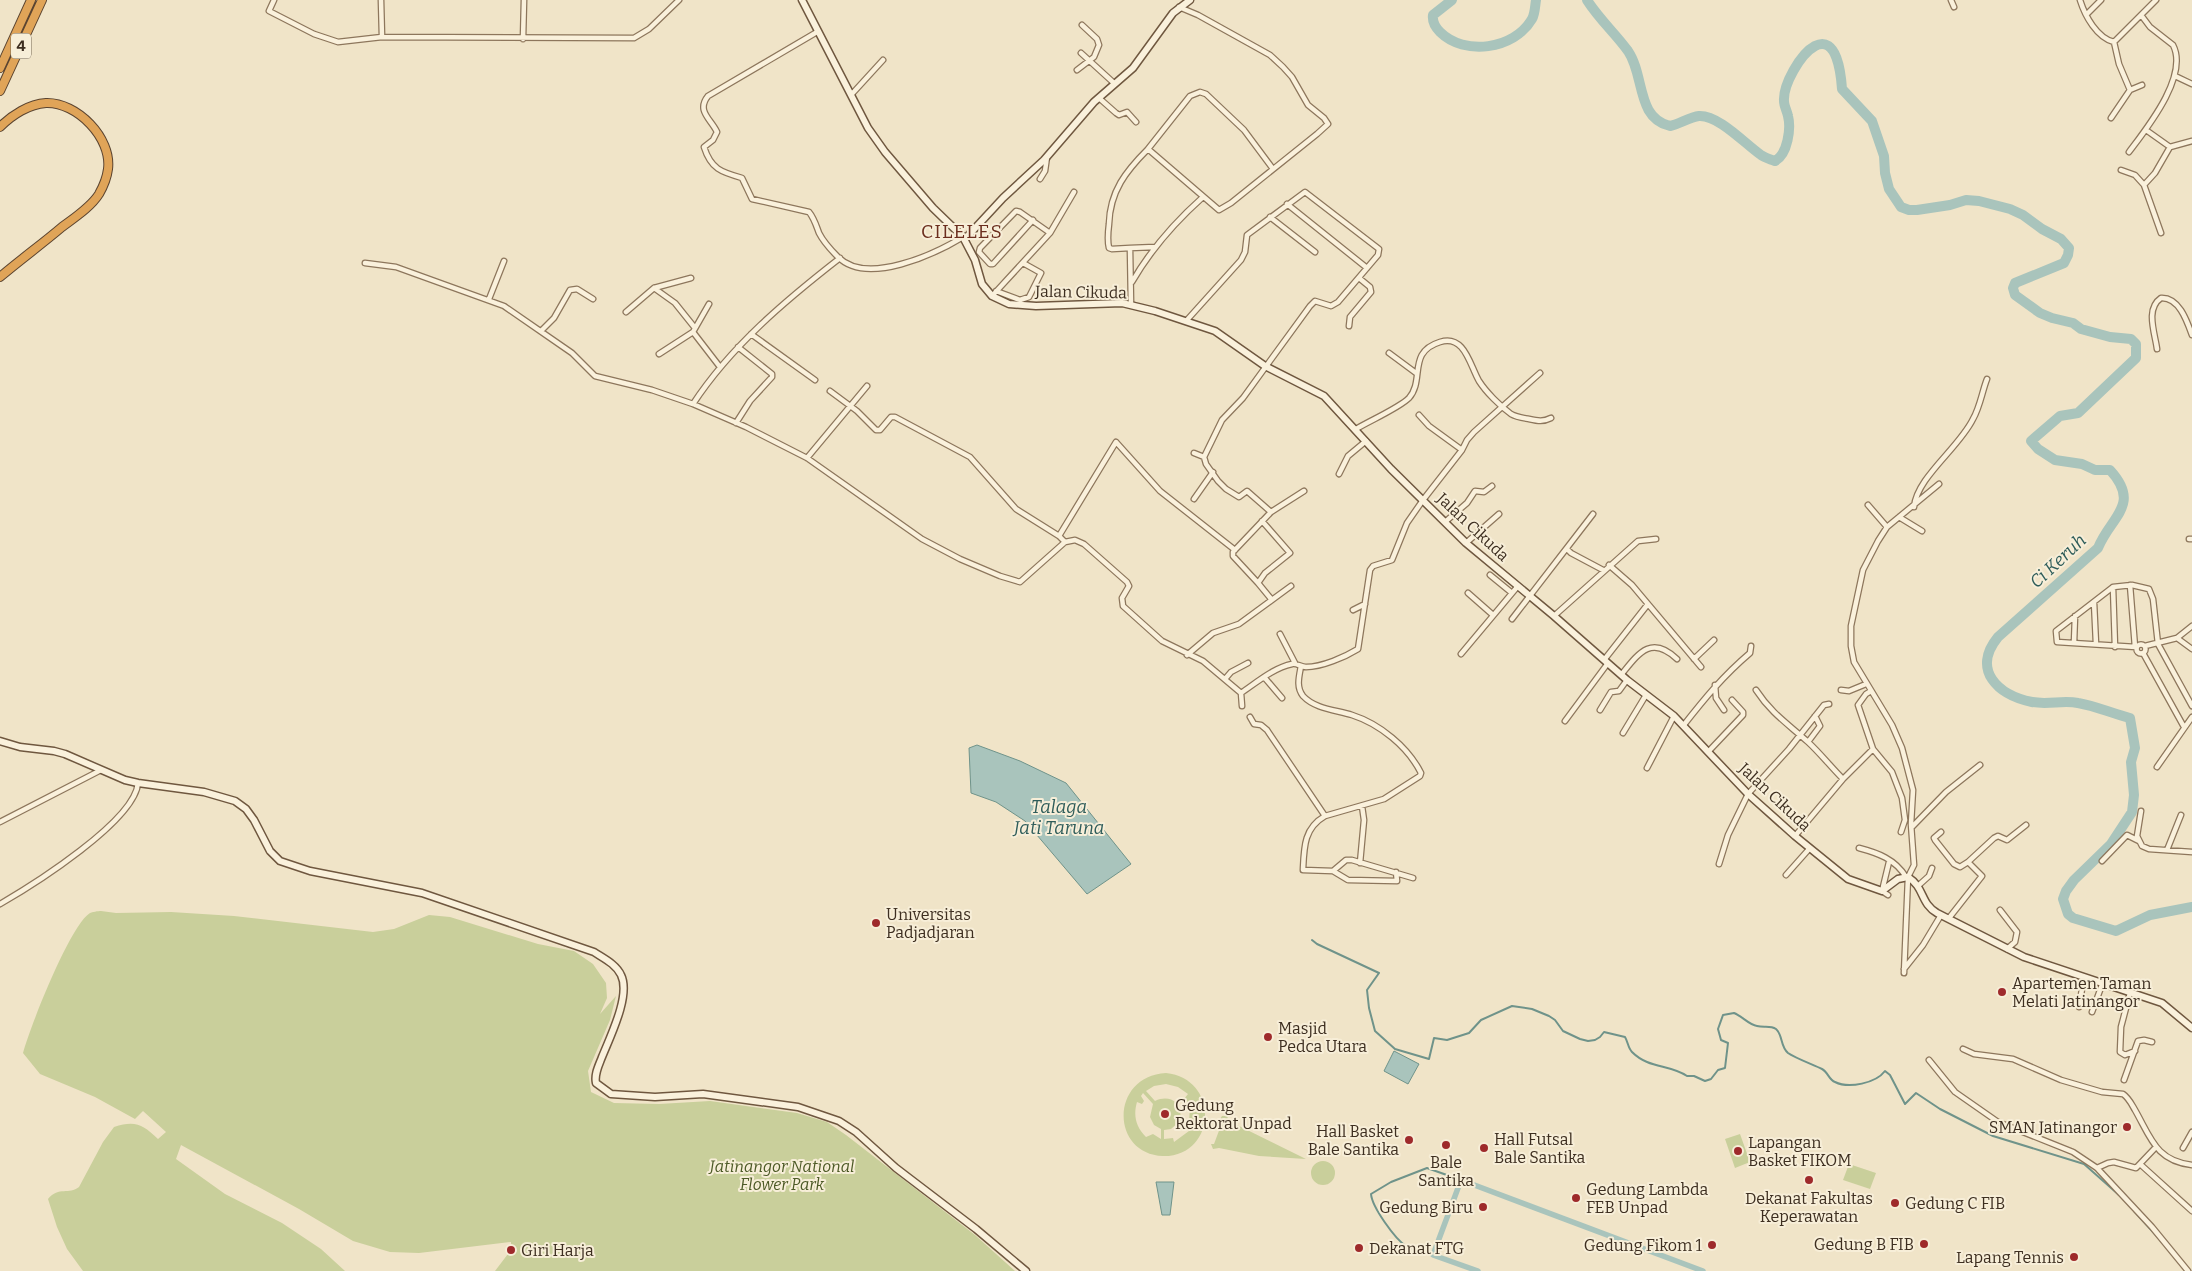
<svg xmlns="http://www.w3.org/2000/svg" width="2192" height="1271" viewBox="0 0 2192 1271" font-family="Bitter,serif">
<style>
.green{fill:#c9cf9b;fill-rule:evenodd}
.water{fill:#a9c4bc;stroke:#6f938a}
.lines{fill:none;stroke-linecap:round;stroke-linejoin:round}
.stream{stroke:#6f938a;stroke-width:2}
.canal{stroke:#a9c4bc;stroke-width:5.5}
.river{stroke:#a9c4bc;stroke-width:10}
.street-casing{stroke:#8d765c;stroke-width:7}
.secondary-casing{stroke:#6f573f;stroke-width:9}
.highway-casing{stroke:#5b4430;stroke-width:10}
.street{stroke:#faf1dc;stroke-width:4.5}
.secondary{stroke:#faf1dc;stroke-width:6}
.highway{stroke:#e0a458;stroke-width:8}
.poi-dot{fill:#9e2a2b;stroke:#f7eed8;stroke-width:2}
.labels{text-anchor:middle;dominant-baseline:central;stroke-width:4;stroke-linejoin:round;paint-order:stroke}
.shield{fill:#f7eed8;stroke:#756857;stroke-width:1}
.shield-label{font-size:15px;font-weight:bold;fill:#3d2e20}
.street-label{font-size:16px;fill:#3d2e20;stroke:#f7eed8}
.poi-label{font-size:16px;fill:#3d2e20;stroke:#f7eed8;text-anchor:start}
.park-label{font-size:16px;font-style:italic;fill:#4d5a26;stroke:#f7eed8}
.water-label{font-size:18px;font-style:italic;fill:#2f5d5a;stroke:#f7eed8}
.quarter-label{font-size:19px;letter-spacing:1px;fill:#6b2e1e;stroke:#f7eed8}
</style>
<rect width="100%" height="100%" fill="#f0e4c8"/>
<path class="green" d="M101,911L116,913L171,912L234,916L373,932L394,929L429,915L450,917L538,944L574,951L593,964L606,983L607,998L600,1014L616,996L610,1020L588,1071L591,1092L614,1103L659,1104L710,1101L797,1113L827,1122L846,1135L975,1235L1015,1271H495L511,1250V1242L419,1253L390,1252L353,1241L299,1209L181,1145L176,1159L225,1194L282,1223L321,1249L345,1271H83L67,1249L57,1227L48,1199C59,1186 69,1195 79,1187L103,1142L114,1127C136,1120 143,1125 158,1139L166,1132L143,1111L135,1119L95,1097L40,1074L23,1053C30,1027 70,925 90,913C92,912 98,911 101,911Z
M1166,1073C1221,1079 1216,1157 1163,1156C1110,1154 1110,1076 1166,1073ZM1166,1084L1178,1087L1188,1094L1184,1099L1190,1107L1189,1122L1180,1119C1183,1103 1170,1094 1155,1101L1146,1091L1154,1086ZM1143,1093L1153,1104L1150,1117L1154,1125L1161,1129V1139L1153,1134L1146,1137C1136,1127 1133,1116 1137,1102L1142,1104L1144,1101L1141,1096ZM1179,1122L1188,1125L1186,1129L1189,1131L1174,1142L1173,1138L1164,1139V1130L1171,1129Z
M1222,1116H1227L1229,1121L1306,1159L1259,1156L1219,1148L1213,1149L1211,1144H1214L1223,1120L1220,1119Z
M1740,1134L1750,1162L1735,1168L1725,1139Z
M1311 1173a12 12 0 1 1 24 0a12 12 0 1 1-24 0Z
M1849,1164L1876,1173L1870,1189L1843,1180Z"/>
<path class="water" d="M977,745L1020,761L1066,783L1131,864L1087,894L1025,821L996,802L971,793L969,748Z
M1394,1051L1419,1064L1408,1084L1384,1071Z
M1174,1182L1170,1215H1162L1156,1182Z"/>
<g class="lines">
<path class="stream" d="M1312,940L1317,944L1379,973L1367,990L1369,1008L1375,1031L1395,1049L1429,1059L1434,1038L1447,1040L1469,1033L1481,1020L1512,1006L1532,1009L1549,1016L1555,1020L1563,1031L1580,1039L1588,1041L1595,1040L1600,1037L1604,1032L1625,1037C1628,1042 1628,1048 1632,1052C1649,1069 1669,1064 1687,1076H1694L1705,1081L1711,1079L1718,1070L1725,1068L1728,1043L1721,1040L1718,1029L1723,1015L1734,1013C1742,1016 1749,1025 1757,1026C1764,1028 1770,1025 1776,1029C1783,1035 1780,1046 1788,1053C1795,1058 1814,1065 1822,1069C1828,1072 1829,1080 1835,1082C1849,1089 1876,1083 1885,1071L1890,1075L1905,1104L1916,1093L1940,1109L1993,1136L2084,1164L2119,1195
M2134,1211L2163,1243
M1433,1255C1425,1252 1414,1250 1406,1246C1395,1239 1372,1207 1371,1194L1391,1182L1427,1168L1461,1180"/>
<path class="canal" d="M1478,1271L1433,1255L1461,1180L1703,1271"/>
<path class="river" d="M1452,0L1433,15C1432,22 1435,27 1440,32C1464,56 1514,50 1532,19C1535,14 1535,6 1536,0
M1587,0C1599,19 1615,33 1628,51C1645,76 1636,118 1670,126C1679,124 1690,117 1699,116C1719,115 1745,144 1761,155C1765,158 1770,159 1775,161C1788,154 1791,128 1788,116C1787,111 1784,106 1784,101C1783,85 1800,54 1815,46C1837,35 1841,74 1842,89L1872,121L1884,156L1885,173L1889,189L1901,207L1909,210H1917L1950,205L1966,200L1979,201L2010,209L2023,215L2042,229L2061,239L2069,248L2068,255L2064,263L2015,283L2013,288L2015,295L2040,313L2052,318L2073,323L2081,329L2110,337L2131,339L2136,344V358L2078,413L2060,416L2031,441L2038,449L2055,460L2082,464L2095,470H2110C2142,505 2110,517 2098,548L1998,637C1971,670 1998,695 2032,702C2048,705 2063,700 2078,703C2096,706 2113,714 2130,718L2135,748L2131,762L2134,795L2132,812L2111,844L2074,880L2066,891L2063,899L2068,914L2073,918L2116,931L2150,915L2192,907"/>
<g class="street-casing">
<path id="street" d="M274,0L269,11L314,34L338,42L382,37L634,38L649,29L679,0
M381,0L382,37
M1951,0L1954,7
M2080,0C2085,16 2097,38 2114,42L2156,0
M1179,7L1198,15L1270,55L1283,67L1292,77L1308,105L1324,118L1328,124L1317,134L1231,203L1219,210L1148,149L1190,96L1200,92L1206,94L1244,130L1273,169
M2087,14L2101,0
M817,32L708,96C696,111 711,119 717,132L713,140L704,147C711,169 721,172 742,178L752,199L809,212C814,218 816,225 819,233C823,241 831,250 838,257C867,286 935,254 963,237
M523,39L524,0
M1081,53L1115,84
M1077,70L1094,57L1099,45L1097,39L1082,25
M2175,76L2192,84
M2130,90L2142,85
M851,95L883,60
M1099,98L1116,113L1119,115L1127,112L1136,122
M2111,118L2130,90L2119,64L2114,42
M2146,130L2170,147
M2129,152C2147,128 2189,76 2173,45L2150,27L2141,15
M2121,170L2135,175L2144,185
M1040,179L1045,171L1047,157
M1287,204L1367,268
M1270,217L1315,252
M1033,220L993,264H990L979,252L980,248L1016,211L1020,212L1050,233
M2161,233L2144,185L2155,173L2170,147L2192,141
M1130,248L1155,247
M365,263L396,267L504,306L572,353L595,376L652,390L693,404L746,427L807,458L922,539L960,559L1000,576L1020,582L1065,542L1075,540L1084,544L1127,582L1129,586L1122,598L1123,606L1162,641L1203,661L1241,693L1242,706
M1132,282C1151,249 1175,222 1203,197
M654,288L675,303L695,328
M996,291L1020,300L1029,297L1041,273L1023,263
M992,296L1050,233L1074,192
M489,299L504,261
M1131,305L1130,248L1112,249L1109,248C1107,240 1108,232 1109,224C1110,191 1126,171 1148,149
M626,312L654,288L691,278
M1187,320L1241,260L1245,252L1247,235L1305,192L1379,249L1378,255L1338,302L1331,306L1315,301L1310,306L1243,398L1222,420L1204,457L1206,464L1218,481L1226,489L1239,497L1247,491L1271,512L1233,552V556L1258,583
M1349,326L1350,317L1371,292L1370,287L1359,278
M541,331L554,318L570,290L577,289L593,299
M693,332L720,367
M751,334L815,380
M2157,349C2155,333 2145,309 2161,298C2179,297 2187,321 2192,335
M1389,353L1416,373
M659,354L693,332L709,304
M830,391L857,411L876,430H880L891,417H895L970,457L1016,509L1059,536L1065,542
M693,404C731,346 786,300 840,258
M736,423L750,401L772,377V374L738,347
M1356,429C1369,421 1399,408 1409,398C1425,380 1407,352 1440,342C1465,334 1470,366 1479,381C1486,392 1500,406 1511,414C1516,417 1523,418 1529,419C1538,421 1543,422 1551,418
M1462,450L1467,440L1474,432L1540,373
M1194,453L1204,457
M807,458L867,386
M1339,474L1348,456L1366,441
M1194,499L1213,472
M1868,505L1887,527
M1914,507C1917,477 1959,448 1973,419C1980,407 1982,392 1987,379
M1271,512L1304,491
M1899,517L1922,531
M1262,521L1290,553L1265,573L1258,583L1272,600
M1445,522L1467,503L1475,491L1484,492L1492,486
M1059,536L1116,442L1160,491L1235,550
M2189,539H2192
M1466,543L1499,514
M1567,549L1571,553L1603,570
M1609,565L1632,585L1701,667
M1490,575L1512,593
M2130,585L2135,647
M2113,587L2115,647
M1468,593L1493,615
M2094,602L2096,644
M1353,610L1365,604
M1554,616L1638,541L1656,539
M1512,619L1593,514
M1280,634L1295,663
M2177,638L2192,626
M2074,643L2075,616
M2136.5 649a4.5 4.5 0 1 1 9 0a4.5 4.5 0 1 1-9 0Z
M2145,646L2177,638L2192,649
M2136,647L2057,642L2056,631L2113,587L2132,585L2149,589L2153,599L2158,644L2192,706
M2143,653L2184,727
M1461,654L1518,586
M1187,655L1213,633L1239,624L1291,586
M1694,659L1714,640
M1604,660L1648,604
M1301,666C1299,677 1296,687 1303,696C1315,709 1336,710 1352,715C1380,724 1408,747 1421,773L1420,776L1384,799L1325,816C1304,828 1304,847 1303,870L1333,871L1348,880L1397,881L1396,872
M1621,675C1638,654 1651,634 1677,659
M1264,677L1282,698
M1225,679L1231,672L1248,663
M1715,685L1716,698L1724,710
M1756,690C1771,713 1788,724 1808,742C1820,753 1831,767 1843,779L1795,836
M1841,690L1849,691L1866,684
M1871,691L1866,694L1858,705L1873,749L1892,772L1902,798L1905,820L1901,832
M1241,693C1256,683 1273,668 1292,664C1297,663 1301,667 1306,667C1322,667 1345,657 1358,649L1370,570L1373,566L1392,560L1407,523L1423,500L1462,450L1429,426L1419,415
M1600,710L1611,692L1619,691L1627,680
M1250,717L1254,724L1261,725L1267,730L1325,816
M1565,721L1608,663
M1683,726C1705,698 1723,676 1750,653L1751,646
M1623,733L1646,695
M1808,742L1820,726L1815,716
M1708,752L1743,715V712L1732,700
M2157,767L2192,717
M1647,768L1674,716
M1843,779L1873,749
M2141,811L2137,836L2142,846L2149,849L2192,852
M0,822L101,770
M1912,827L1946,792L1980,765
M1941,832L1934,838L1935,840L1954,864L1960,867L1968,862L1982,876L1949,918
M1859,848C1878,853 1895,859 1906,877
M2167,850L2181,815
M2102,861L2127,835L2139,841
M1968,862L1994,838L1998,836L2007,840L2026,825
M1360,863L1364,820L1362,806
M1719,864L1728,835L1748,794L1789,749L1824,705L1829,704
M1333,871L1346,860H1352L1413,878
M1786,875L1810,848
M1919,885L1929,876L1932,868
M1888,895L1882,891L1889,862
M0,904C33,885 135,821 138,783
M2000,910L2017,932L2015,942L2007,949
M1904,969L1923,945L1941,915
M1904,973L1908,877L1914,865L1911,824L1913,790L1902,748L1892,725L1854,662L1851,646V626L1863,570L1878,541L1887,527L1939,484
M2130,993L2121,1027L2120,1052L2125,1055L2135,1051
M2079,1007L2084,977
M2092,1012L2103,982
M1963,1049L1974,1054L2013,1059L2061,1080L2102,1092L2123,1094C2129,1098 2132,1105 2135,1110C2151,1138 2156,1161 2192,1165
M1929,1060L1955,1092L1998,1122L2073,1152L2097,1168L2152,1227L2188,1271
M2124,1080L2138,1041L2144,1040L2152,1042
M2183,1148L2192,1132
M2140,1164L2192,1211
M2097,1168L2108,1163L2114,1162L2136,1168L2156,1147"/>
</g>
<g class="secondary-casing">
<path id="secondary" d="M802,0L868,128L885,152L933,208L963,237L975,260L982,284L992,296L1009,304L1036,306L1122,303L1155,311L1215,331L1265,366L1324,396L1391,469L1466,543L1554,616L1627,680L1674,716L1748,794L1795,836L1848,879L1882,891L1898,879L1908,877C1925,888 1920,903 1937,913L2024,957L2162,1003L2192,1028
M965,239L1003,198L1044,160L1094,102L1133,68L1173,13L1190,0
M0,741L20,747L54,751L65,754L125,780L138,783L204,792L235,801L246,809L254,820L270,851L280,861L310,871L422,893L594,952C603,958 616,964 621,975C631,995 610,1037 602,1057C599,1065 594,1074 596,1083L611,1094L655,1097L703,1094L798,1107L839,1121L856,1132L896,1168L976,1229L1026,1271"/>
</g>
<g class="highway-casing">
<path id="highway" d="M0,68L31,0
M0,91L42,0
M0,127C12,115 29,104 46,103C77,102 112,138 108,169C107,177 103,187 99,194C91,207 74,218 62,227C42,244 20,260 0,277"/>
</g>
<use href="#street" class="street"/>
<use href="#secondary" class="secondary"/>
<use href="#highway" class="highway"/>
</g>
<g class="poi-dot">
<circle cx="876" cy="923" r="5"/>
<circle cx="2002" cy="992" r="5"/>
<circle cx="1268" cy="1037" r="5"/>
<circle cx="1165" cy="1114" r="5"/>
<circle cx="2127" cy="1127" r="5"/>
<circle cx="1409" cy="1140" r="5"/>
<circle cx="1446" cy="1145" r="5"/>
<circle cx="1484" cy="1148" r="5"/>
<circle cx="1738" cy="1151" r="5"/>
<circle cx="1809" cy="1180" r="5"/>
<circle cx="1576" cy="1198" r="5"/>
<circle cx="1895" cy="1203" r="5"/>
<circle cx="1483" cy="1207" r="5"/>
<circle cx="1924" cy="1244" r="5"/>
<circle cx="1712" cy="1245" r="5"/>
<circle cx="1359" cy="1248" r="5"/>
<circle cx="511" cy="1250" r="5"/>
<circle cx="2074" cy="1257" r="5"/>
</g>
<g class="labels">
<rect class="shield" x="11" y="33.5" width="20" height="25" rx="4"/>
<g class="shield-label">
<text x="21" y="46">4</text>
</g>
<g class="street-label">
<text transform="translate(1081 292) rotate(1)">Jalan Cikuda</text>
<text transform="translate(1473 527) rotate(43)">Jalan Cikuda</text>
<text transform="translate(1775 797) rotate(43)">Jalan Cikuda</text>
</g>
<g class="poi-label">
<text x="886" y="914">Universitas<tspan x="886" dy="18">Padjadjaran</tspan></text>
<text x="2012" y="983">Apartemen Taman<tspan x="2012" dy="18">Melati Jatinangor</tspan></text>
<text x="1278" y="1028">Masjid<tspan x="1278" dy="18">Pedca Utara</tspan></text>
<text x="1175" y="1105">Gedung<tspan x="1175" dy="18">Rektorat Unpad</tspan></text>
<text x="2117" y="1127" text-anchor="end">SMAN Jatinangor</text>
<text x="1399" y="1131" text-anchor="end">Hall Basket<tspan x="1399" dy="18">Bale Santika</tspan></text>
<text x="1494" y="1139">Hall Futsal<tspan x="1494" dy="18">Bale Santika</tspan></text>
<text x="1748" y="1142">Lapangan<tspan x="1748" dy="18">Basket FIKOM</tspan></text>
<text x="1446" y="1162" text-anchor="middle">Bale<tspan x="1446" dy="18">Santika</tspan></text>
<text x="1586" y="1189">Gedung Lambda<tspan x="1586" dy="18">FEB Unpad</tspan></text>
<text x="1809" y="1198" text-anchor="middle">Dekanat Fakultas<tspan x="1809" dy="18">Keperawatan</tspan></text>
<text x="1905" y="1203">Gedung C FIB</text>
<text x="1473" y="1207" text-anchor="end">Gedung Biru</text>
<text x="1914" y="1244" text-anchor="end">Gedung B FIB</text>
<text x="1702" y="1245" text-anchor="end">Gedung Fikom 1</text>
<text x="1369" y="1248">Dekanat FTG</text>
<text x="521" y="1250">Giri Harja</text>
<text x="2064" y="1257" text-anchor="end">Lapang Tennis</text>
</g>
<g class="park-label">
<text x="782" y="1166">Jatinangor National<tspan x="782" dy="18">Flower Park</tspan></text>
</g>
<g class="water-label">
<text transform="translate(2058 561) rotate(-43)">Ci Keruh</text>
<text x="1059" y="807">Talaga<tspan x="1059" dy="21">Jati Taruna</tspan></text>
</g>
<g class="quarter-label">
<text x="962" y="231">CILELES</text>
</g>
</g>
</svg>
